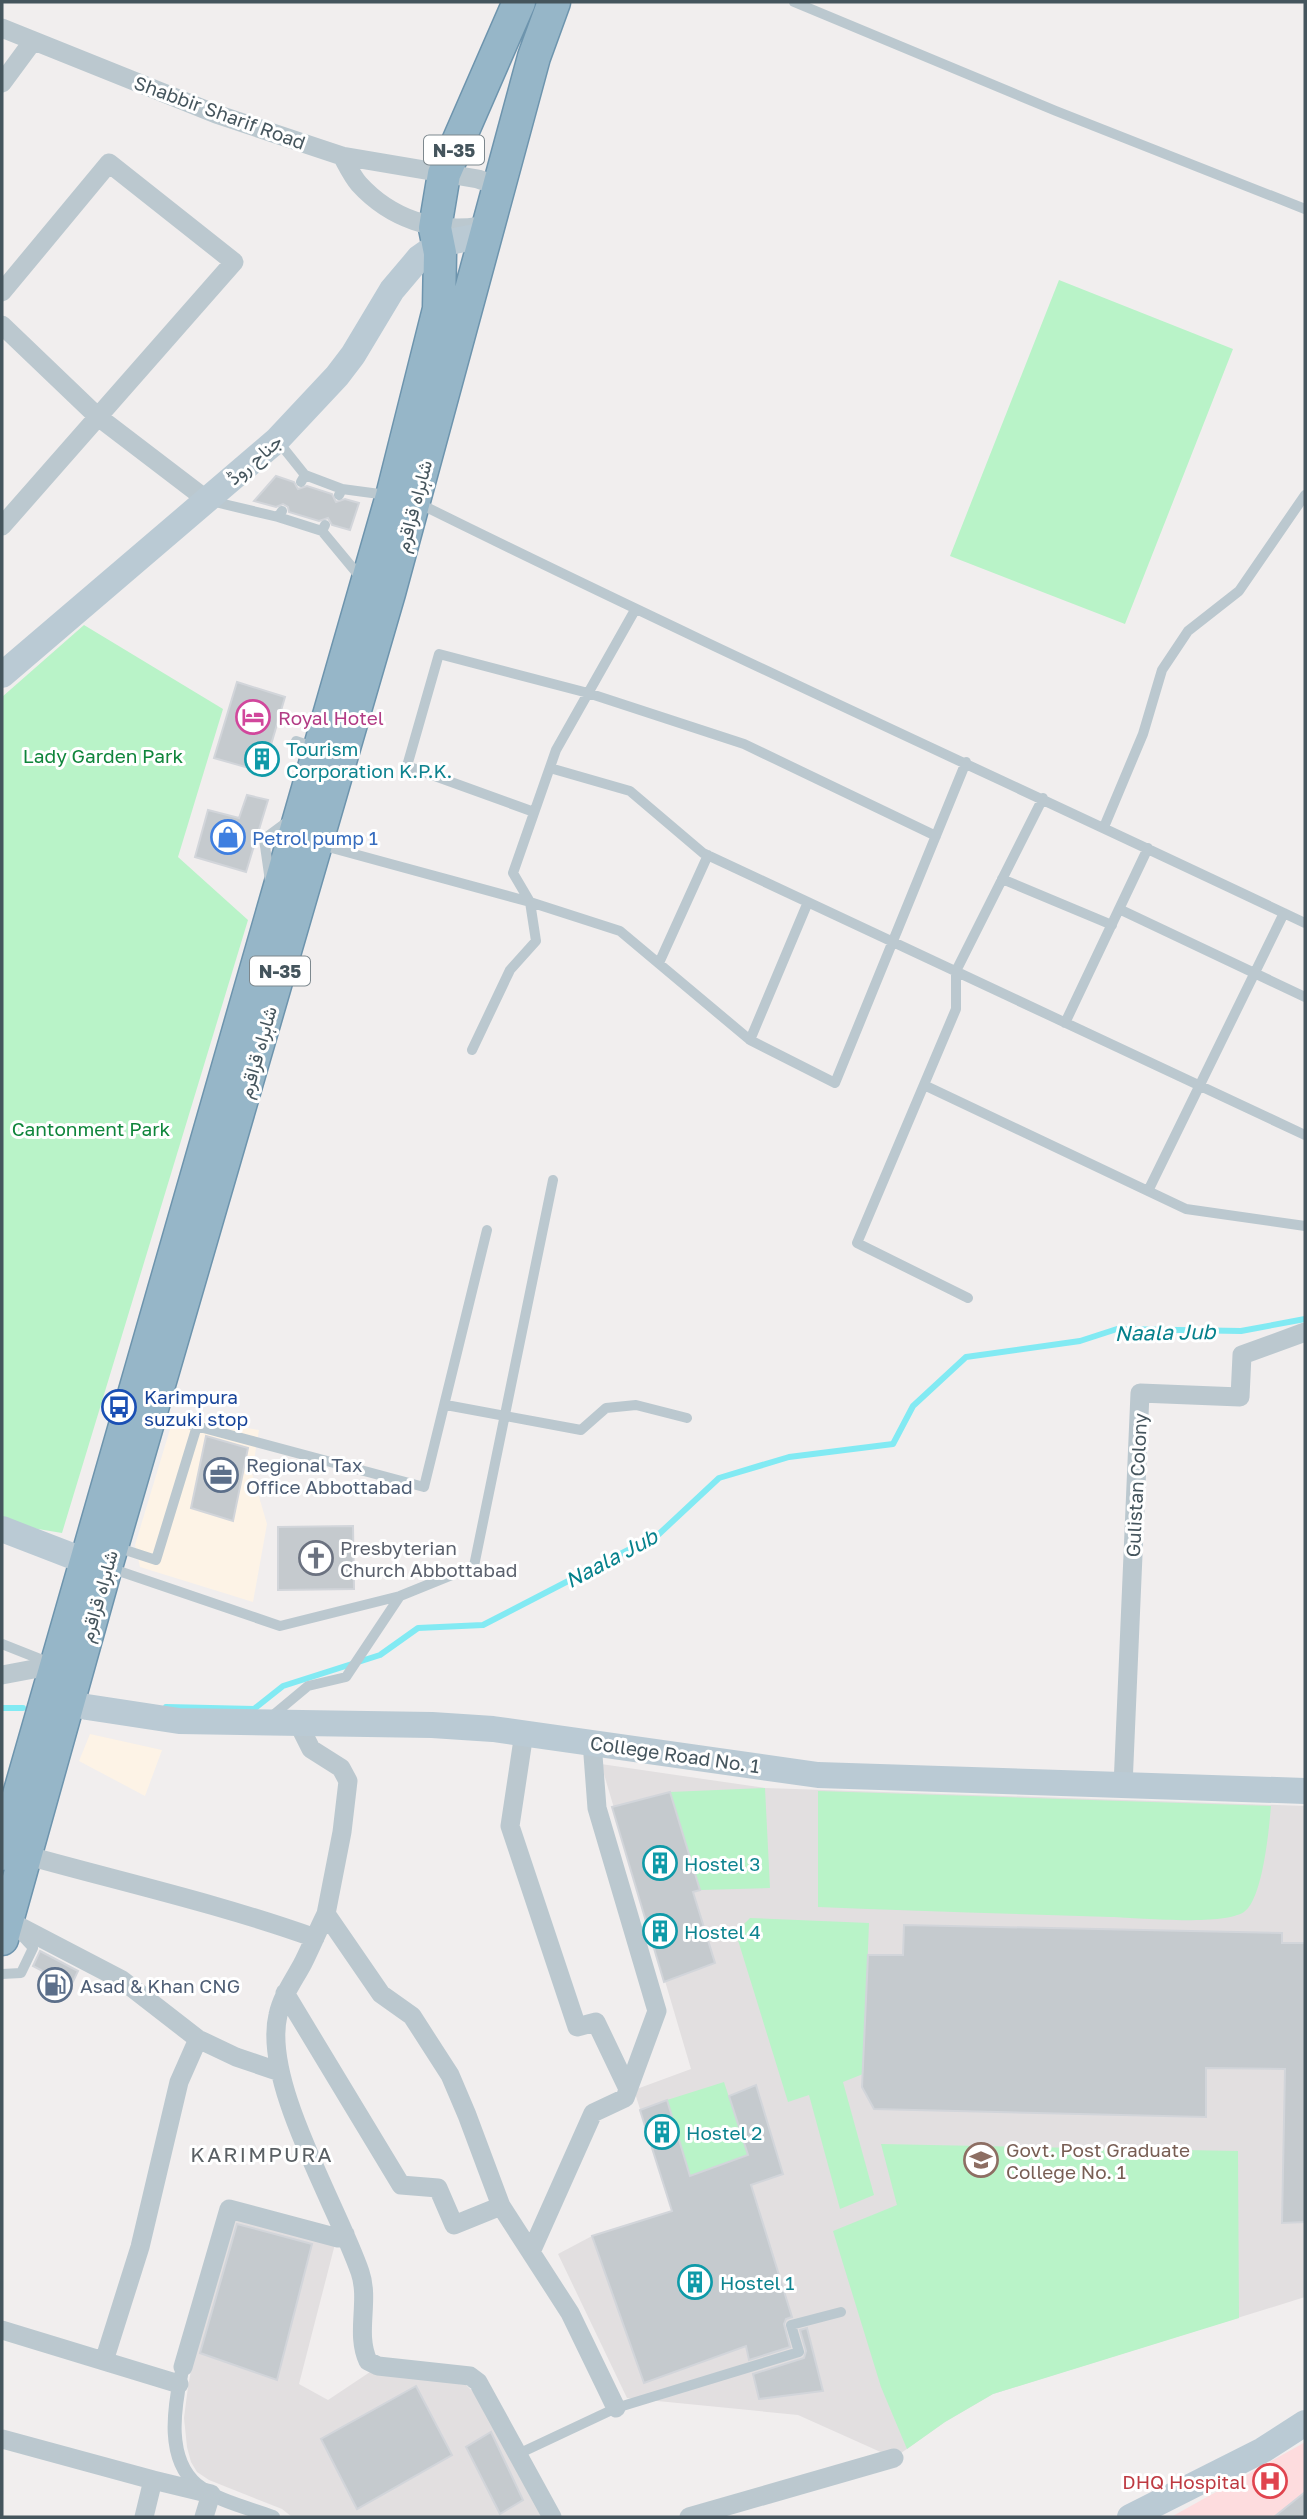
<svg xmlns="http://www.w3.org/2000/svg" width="1307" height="2519" viewBox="0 0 1307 2519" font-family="'Golos Text',Vazirmatn,sans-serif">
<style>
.commercial{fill:#fdf3e6}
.education{fill:#e2dfe0}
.medical{fill:#fddcde}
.green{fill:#b9f3c8}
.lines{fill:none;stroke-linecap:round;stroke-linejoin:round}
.stream{stroke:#82eaf3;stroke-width:6}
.building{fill:#c5cace;stroke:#d2d5da;stroke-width:2}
.trunk-casing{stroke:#6d94ad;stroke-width:35}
.service{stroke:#bbc8cf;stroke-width:10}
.pedestrian{stroke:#bbc8cf;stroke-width:14}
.minor{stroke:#bbc8cf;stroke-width:19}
.secondary{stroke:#bacad4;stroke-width:26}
.trunk{stroke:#96b6c8;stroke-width:32}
.labels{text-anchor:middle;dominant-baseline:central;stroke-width:6;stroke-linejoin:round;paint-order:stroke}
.shield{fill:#fff;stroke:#7d888e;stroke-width:2}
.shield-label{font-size:18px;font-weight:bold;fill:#45555d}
.street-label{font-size:19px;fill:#45555d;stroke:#fff}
.hotel-label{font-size:19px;fill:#b23c85;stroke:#fff;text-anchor:start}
.culture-label{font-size:19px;fill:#0d838f;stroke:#fff;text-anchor:start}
.park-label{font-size:19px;fill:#0f853b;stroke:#fff}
.shop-label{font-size:19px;fill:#366cbe;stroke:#fff;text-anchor:start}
.transit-label{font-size:19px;fill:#164399;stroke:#fff;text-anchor:start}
.service-label{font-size:19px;fill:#4e5e75;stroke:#fff;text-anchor:start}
.worship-label{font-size:19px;fill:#5b616d;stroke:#fff;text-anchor:start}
.education-label{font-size:19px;fill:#785e54;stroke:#fff;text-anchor:start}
.health-label{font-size:19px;fill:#be3a42;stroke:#fff;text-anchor:end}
.water-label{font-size:21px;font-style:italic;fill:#05818c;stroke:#fff}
.neighbourhood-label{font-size:21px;letter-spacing:2px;fill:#5a6064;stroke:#fff}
</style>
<rect width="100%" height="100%" fill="#f1eeee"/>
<path class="commercial" d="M174,1416L259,1430L252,1473L267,1524L253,1602L140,1567L135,1545Z
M90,1734L162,1750L145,1796L79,1761Z"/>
<path class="education" d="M601,1764L765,1788L1305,1806V2297L993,2394L945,2422L894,2458L798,2415L627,2398L558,2254L592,2236L672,2211L634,2090L691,2069Z
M233,2212L335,2244L299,2384L328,2400L370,2372L466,2385L483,2401L560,2517H292L282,2509L209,2480L197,2472L191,2462L187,2447L184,2418L188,2387L193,2359Z"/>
<path class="medical" d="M1305,2442V2517H1171L1300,2445Z"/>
<path class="green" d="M1059,280L1233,349L1125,624L950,556Z
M84,625L223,709L178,857L248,920L62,1533L2,1523V697Z
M765,1788L770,1888L700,1890L670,1792Z
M818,1791L1271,1806C1269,1829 1263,1899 1244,1912C1222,1926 1140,1918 1111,1917C1013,1914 916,1911 818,1907Z
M750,1918L869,1923L863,2074L843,2082L874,2195L840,2209L809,2095L788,2102L737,1937L739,1929Z
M724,2082L748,2155L690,2176L667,2100Z
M881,2144L1238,2151L1239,2318L993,2394L945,2422L907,2449L881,2387L833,2231L897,2205Z"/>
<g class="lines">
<path class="stream" d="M166,1707L254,1709L283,1686L380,1655L418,1628L483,1625L659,1534L719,1478L789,1457L893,1444L913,1406L966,1357L1080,1341L1117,1329L1241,1331L1305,1319
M2,1708H23"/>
</g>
<path class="building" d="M276,476L294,482L298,489L307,486L332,494L336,502L345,499L359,503L350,530L332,525L328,518L319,521L289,512L288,507L283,504L276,507L254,501Z
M237,682L285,697L263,772L214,758Z
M247,795L268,800L246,872L195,857L208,810L239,818Z
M206,1436L248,1448L233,1521L191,1508Z
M353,1526L354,1589L278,1590V1527Z
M670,1792L700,1890L693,1892L715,1963L664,1982L612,1807Z
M904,1925L1282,1933V1943H1305V2222L1282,2223L1285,2069L1206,2068V2117L874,2109L862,2087L868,1955H903Z
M40,1951L78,1971L71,1986L33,1966Z
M756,2085L783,2174L751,2185L792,2317L786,2319L784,2324L790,2347L749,2360L746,2346L644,2383L592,2236L672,2211L640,2110L667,2100L690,2176L748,2155L729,2096Z
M237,2224L312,2244L277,2380L200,2353Z
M807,2328L823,2391L759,2399L753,2374L804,2358L806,2351L800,2330Z
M416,2386L452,2455L357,2509L321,2439Z
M491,2432L523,2500L500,2514L466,2447Z
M1305,2492V2517H1274Z"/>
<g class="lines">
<g class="trunk-casing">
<path id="trunk" d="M2,1854L392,496L439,309L440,253L435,228L444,174L519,2
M2,1939L106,1567L389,593L534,57L554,2"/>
</g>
<path class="service" d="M794,2L1056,111L1305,209
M277,440L305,475
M301,482L305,475L342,489L339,495
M342,489L387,495
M211,501L278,517
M418,503C711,648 1010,783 1305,923
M282,511L278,517L322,531L325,525
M322,531L361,578
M296,741L317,748
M550,768L630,791L703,853L1305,1135
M534,812L407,766L439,654L588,693L744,744L936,836
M1104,827L1143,734L1162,670L1188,631L1239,591L1305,495
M321,845L530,902L620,931L750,1040L835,1083L966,762
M1002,879L1112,925
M270,881L264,839L291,819
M1119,909L1305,997
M659,963L708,855
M1065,1023L1148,848
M750,1040L808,902
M472,1050L510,970L536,941L530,902L513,873L556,750L635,610
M924,1085L1186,1209L1305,1226
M1148,1191L1284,913
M968,1298L857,1243L956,1009V971L1043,798
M446,1405L581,1430L606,1408L636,1405L687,1418
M155,1415L424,1487L487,1230
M116,1547L156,1560L197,1426
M110,1568L280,1626L400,1596
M2,1644L50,1663
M272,1716L308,1686L346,1677L400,1596L474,1566L553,1180
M2,1974L21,1973L33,1948L19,1933
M516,2455L616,2408L799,2352L791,2325L841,2312"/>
<path class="pedestrian" d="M181,2375C174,2409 166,2459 197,2485C217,2501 249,2508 273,2517"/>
<path class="minor" d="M2,28L216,114L342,156L478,179L498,186
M2,83L33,41
M342,156C347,165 352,176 359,184C390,218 435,234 480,226
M2,292L109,163L234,262L2,526
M2,325L97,416L207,500
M2,1675L55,1665
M299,1725L311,1749L341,1768L348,1781L342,1832L326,1914L381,1994L412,2016L450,2075L467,2115L501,2206L570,2313L616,2408
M524,1733L510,1826L577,2027L596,2022L628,2089
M1123,1786L1140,1393L1240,1397L1242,1355L1305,1332
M25,1855C122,1882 220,1904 315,1938
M326,1914C318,1930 311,1947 303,1963C294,1980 282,1996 278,2015C262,2082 337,2205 360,2272C370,2301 355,2333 368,2361L378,2366L470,2376L478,2382L552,2517
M7,1920L122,1980L198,2039L236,2057L280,2072
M285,1993L401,2185L438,2188L454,2225L501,2206
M531,2252L593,2113L625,2098L657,2011L597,1808L592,1742
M2,2330L179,2384
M104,2361L140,2247L179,2082L198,2039
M183,2367L229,2209L338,2238L345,2234
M2,2439L153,2480
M144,2517L153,2480L211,2494L204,2517
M689,2517L894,2458"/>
<path class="secondary" d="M2,675L277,440L337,376L353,355L392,290L419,258L439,244L485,235
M2,1529L85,1561
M48,1697L87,1707L179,1721L432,1725L493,1729L818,1775L1305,1791
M1130,2517L1263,2450L1305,2423"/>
<use href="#trunk" class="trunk"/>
</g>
<defs>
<g id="hotel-ring" transform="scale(1.75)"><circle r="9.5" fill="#fff" stroke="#d1479c" stroke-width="1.5"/><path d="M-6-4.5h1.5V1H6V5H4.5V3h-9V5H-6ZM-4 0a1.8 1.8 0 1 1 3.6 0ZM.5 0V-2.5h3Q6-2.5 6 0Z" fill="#d1479c"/></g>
<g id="building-ring" transform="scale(1.75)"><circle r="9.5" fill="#fff" stroke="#0f9aa8" stroke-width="1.5"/><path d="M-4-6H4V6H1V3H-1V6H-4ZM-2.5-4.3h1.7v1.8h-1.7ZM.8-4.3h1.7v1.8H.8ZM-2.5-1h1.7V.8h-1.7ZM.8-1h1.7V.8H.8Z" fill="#0f9aa8"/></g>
<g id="shop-ring" transform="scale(1.75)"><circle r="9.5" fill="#fff" stroke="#3f7fe0" stroke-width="1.5"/><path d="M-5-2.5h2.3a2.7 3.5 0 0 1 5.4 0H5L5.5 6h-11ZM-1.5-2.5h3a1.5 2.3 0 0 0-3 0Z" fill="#3f7fe0"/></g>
<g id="bus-ring" transform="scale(1.75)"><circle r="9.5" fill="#fff" stroke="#1a4fb4" stroke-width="1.5"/><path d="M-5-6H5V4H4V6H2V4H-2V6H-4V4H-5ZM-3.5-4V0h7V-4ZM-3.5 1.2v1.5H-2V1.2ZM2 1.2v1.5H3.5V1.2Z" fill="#1a4fb4"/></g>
<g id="office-ring" transform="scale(1.75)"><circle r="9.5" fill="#fff" stroke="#5c6f8a" stroke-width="1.5"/><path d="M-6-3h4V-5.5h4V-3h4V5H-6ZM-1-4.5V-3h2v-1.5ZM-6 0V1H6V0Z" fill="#5c6f8a"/></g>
<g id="church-ring" transform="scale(1.75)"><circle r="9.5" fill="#fff" stroke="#6b7280" stroke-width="1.5"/><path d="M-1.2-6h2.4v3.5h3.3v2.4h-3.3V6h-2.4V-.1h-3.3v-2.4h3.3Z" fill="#6b7280"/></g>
<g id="fuel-ring" transform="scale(1.75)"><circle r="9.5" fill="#fff" stroke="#5c6f8a" stroke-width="1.5"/><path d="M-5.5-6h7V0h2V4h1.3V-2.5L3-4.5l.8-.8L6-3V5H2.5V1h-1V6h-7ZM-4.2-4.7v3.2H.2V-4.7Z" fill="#5c6f8a"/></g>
<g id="university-ring" transform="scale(1.75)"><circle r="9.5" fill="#fff" stroke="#8d6e63" stroke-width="1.5"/><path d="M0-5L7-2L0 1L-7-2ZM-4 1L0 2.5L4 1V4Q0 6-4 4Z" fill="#8d6e63"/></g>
<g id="hospital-ring" transform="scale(1.75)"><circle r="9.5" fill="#fff" stroke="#e0444e" stroke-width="1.5"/><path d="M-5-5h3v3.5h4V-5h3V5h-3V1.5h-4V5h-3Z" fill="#e0444e"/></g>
</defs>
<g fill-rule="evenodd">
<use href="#hotel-ring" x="253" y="717"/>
<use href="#building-ring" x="262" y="759"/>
<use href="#shop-ring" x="228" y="837"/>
<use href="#bus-ring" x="119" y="1407"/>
<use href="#office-ring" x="221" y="1475"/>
<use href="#church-ring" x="316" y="1558"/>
<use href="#building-ring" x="660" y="1863"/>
<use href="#building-ring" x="660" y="1931"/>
<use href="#fuel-ring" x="55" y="1985"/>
<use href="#building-ring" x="662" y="2132"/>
<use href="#university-ring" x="981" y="2160"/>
<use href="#building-ring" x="695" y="2282"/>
<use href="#hospital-ring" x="1270" y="2481"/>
</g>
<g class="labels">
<g class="shield">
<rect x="424" y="135.5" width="60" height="29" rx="5"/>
<rect x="250" y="956.5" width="60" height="29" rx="5"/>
</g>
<g class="shield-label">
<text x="454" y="150">N-35</text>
<text x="280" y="971">N-35</text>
</g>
<g class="street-label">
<text transform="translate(220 112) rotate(20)">Shabbir Sharif Road</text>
<text transform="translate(254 459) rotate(-41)">جناح روڈ</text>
<text transform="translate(413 506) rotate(-75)">شاہراہ قراقرم</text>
<text transform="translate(257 1052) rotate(-74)">شاہراہ قراقرم</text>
<text transform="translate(1136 1485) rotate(-87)">Gulistan Colony</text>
<text transform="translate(98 1596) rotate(-74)">شاہراہ قراقرم</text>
<text transform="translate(675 1754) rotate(8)">College Road No. 1</text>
</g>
<g class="hotel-label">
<text x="278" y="717">Royal Hotel</text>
</g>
<g class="culture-label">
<text x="286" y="748">Tourism<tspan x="286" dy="22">Corporation K.P.K.</tspan></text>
<text x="684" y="1863">Hostel 3</text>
<text x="684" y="1931">Hostel 4</text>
<text x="686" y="2132">Hostel 2</text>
<text x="720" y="2282">Hostel 1</text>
</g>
<g class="park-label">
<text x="103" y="755">Lady Garden Park</text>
<text x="91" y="1128">Cantonment Park</text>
</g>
<g class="shop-label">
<text x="252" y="837">Petrol pump 1</text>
</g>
<g class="transit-label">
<text x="144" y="1396">Karimpura<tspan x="144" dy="22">suzuki stop</tspan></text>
</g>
<g class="service-label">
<text x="246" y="1464">Regional Tax<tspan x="246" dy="22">Office Abbottabad</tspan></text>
<text x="80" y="1985">Asad &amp; Khan CNG</text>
</g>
<g class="worship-label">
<text x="340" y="1547">Presbyterian<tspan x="340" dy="22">Church Abbottabad</tspan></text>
</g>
<g class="education-label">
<text x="1006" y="2149">Govt. Post Graduate<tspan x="1006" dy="22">College No. 1</tspan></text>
</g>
<g class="health-label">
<text x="1246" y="2481">DHQ Hospital</text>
</g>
<g class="water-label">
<text transform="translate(1165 1332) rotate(-1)">Naala Jub</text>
<text transform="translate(611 1558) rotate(-28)">Naala Jub</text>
</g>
<g class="neighbourhood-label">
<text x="262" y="2154">KARIMPURA</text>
</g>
</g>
<rect width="1307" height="2519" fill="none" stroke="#45555d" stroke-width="7"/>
</svg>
